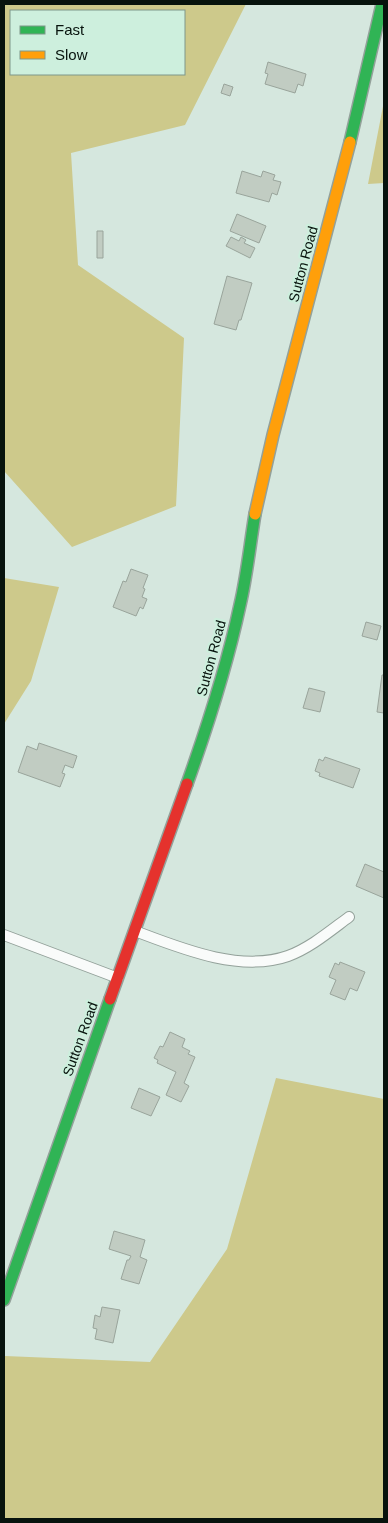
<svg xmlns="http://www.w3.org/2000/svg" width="388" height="1523" viewBox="0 0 388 1523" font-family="Arial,sans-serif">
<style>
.forest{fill:#cdc98b;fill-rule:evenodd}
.building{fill:#c1ccc2;stroke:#99a49b}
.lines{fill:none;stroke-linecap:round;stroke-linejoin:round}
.lane-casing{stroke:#93a19a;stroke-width:12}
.fast-casing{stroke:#93a19a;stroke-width:14}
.slow-casing{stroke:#93a19a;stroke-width:14}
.jam-casing{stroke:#93a19a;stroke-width:14}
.lane{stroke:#f9fbfa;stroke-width:10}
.fast{stroke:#30b455;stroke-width:11}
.slow{stroke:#ff9f0a;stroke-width:11}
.jam{stroke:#e5322d;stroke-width:11}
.labels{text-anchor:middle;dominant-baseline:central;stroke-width:4.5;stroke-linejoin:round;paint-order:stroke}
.street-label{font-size:14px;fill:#07130d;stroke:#cdefdd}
</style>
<rect width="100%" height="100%" fill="#d5e7de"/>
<path class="forest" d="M4,4H246L185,125L71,153L78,265L184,338L176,506L72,547L4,471ZM11,11H184V74H11Z
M384,101V183L368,184Z
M4,578L59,587L31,681L4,724Z
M276,1078L384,1099V1519H4V1359L5,1356L150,1362L227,1249Z"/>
<path class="building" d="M268,62L306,74L303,86L298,84L295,93L265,84L268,74L265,73Z
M224,84L233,87L230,96L221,93Z
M242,171L261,177L263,171L275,175L273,180L281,182L277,195L272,193L269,202L236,193Z
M237,214L266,226L259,243L230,231Z
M97,231H103V258H97Z
M231,237L239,241L241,237L246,240L244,243L255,248L250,258L226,246Z
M227,276L252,283L241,320H239L236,330L214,324Z
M131,569L148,575L143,588L145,589L142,597L147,599L143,609L140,607L136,616L113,607L123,581L126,582Z
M366,622L381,626L377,640L362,636Z
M382,675H384V713L377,712Z
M309,688L325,692L320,712L303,708Z
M39,743L77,756L73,768L65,765L62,773L65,774L60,787L18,772L27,746L37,750Z
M325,757L360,769L353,788L319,776L320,773L315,771L319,759L323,761Z
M365,864L384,872V898L356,886Z
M340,962L365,972L357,991L350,988L345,1000L330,994L336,980L329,977L335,963L339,965Z
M170,1032L185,1039L182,1047L190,1051L188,1054L195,1057L184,1083L189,1086L181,1102L166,1095L176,1072L157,1063L158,1060L154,1058L160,1046L163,1047Z
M139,1088L160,1097L151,1116L131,1108Z
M114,1231L145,1240L140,1257L147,1260L139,1284L121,1279L127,1260H129L131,1256L109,1249Z
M102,1307L120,1310L113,1343L95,1339L97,1329L93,1328L95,1315L100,1317Z"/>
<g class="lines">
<g class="lane-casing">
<path id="lane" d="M135,931C180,948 240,973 288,956C310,948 330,931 349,917
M4,935L118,978"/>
</g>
<g class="fast-casing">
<path id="fast" d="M350,142L382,4
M187,784C208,725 227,666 240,605C247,575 250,544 255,514
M4,1300L110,999"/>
</g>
<g class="slow-casing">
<path id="slow" d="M255,514L273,435L350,142"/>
</g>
<g class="jam-casing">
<path id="jam" d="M110,999L187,784"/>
</g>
<use href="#lane" class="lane"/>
<use href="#fast" class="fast"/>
<use href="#slow" class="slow"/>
<use href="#jam" class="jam"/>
</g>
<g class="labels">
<g class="street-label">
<text transform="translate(303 264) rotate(-75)">Sutton Road</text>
<text transform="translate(211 658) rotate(-75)">Sutton Road</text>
<text transform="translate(80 1039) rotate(-70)">Sutton Road</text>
</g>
</g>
<rect width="388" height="1523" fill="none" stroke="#07130d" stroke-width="10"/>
<rect x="10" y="10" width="175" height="65" fill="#cdefdd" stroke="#7e978a"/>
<rect x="20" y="26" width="25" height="8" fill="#30b455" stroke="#7e978a"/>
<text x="55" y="35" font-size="15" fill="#07130d">Fast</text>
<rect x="20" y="51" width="25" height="8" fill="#ff9f0a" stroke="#7e978a"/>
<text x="55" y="60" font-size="15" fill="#07130d">Slow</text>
</svg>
